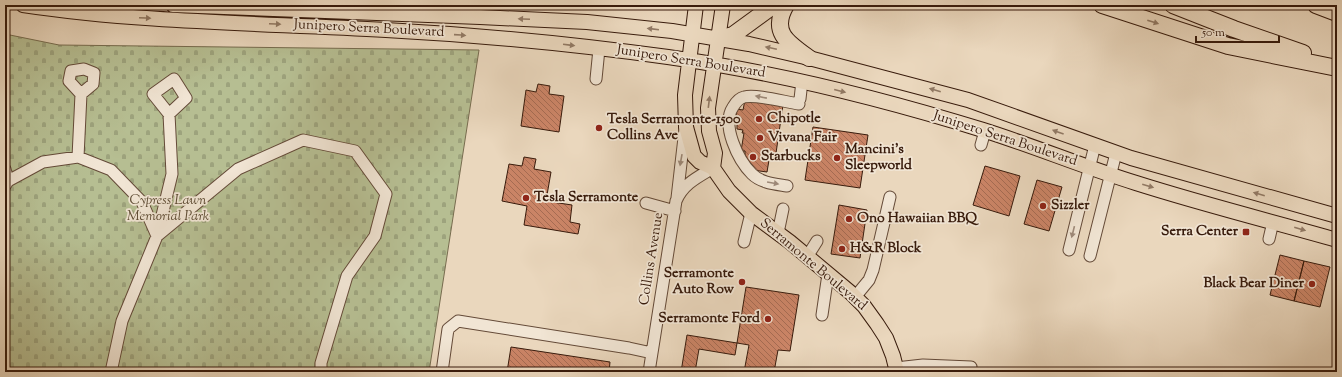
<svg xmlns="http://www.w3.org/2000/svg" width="1342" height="377" viewBox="0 0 1342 377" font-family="'Sorts Mill Goudy',serif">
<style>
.cemetery{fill:url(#cemetery-stones);stroke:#776c4f}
.building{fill:url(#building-back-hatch);stroke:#381b0c}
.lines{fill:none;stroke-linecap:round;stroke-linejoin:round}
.minor-casing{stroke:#644a38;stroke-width:13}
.major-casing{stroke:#381b0c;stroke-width:16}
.highway-casing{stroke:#381b0c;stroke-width:18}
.minor{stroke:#f1e5d4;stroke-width:11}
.major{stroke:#ead7bd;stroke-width:14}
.highway{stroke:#ead7bd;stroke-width:16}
.oneway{fill:#917964}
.oneway2{fill:#9e8a7a}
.poi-dot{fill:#8f2418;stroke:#f1e5d4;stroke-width:1.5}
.labels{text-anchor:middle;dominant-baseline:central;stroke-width:3.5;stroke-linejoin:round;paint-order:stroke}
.street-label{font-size:14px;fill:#381b0c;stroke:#f1e5d4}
.poi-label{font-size:14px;font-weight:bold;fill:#381b0c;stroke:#f1e5d4;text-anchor:start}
.park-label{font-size:14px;font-style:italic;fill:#5e4c34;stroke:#f1e5d4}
</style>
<defs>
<pattern id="cemetery-stones" width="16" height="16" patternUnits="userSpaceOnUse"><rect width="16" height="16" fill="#b6be92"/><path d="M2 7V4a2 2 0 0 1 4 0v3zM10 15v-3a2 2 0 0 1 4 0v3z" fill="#9da37d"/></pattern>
<pattern id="building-back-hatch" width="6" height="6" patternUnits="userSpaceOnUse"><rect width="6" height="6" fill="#ca8466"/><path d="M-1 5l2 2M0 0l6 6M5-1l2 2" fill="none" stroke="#a56b52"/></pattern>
</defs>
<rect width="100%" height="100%" fill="#ead7bd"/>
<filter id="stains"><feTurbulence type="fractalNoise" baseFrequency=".005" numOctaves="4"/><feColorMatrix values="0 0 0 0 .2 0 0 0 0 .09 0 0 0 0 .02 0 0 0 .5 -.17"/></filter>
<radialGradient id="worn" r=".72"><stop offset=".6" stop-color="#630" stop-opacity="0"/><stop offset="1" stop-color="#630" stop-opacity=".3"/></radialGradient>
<path class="cemetery" d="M5,34L59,45L479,50L429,372H5Z"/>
<path class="building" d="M538,84L550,86L549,94L564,96L559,132L521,126L526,90L536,92Z
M745,100L783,105L775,160H769L767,172L752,170L745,162L746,156H745V151H741L744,133H742L743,130L737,129V124L735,123L737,109L743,110Z
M813,127L868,135L860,188L805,180Z
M524,157L536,159L534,169L551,172L547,195L552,202L572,205L570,222L580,224L578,234L524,225L527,206L502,201L509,164L522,166Z
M985,166L1020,176L1009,216L973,205Z
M1037,180L1062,187L1049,231L1024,224Z
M839,205L867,210L860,258L831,254Z
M1280,255L1304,261L1294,301L1270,295Z
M1304,261L1330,267L1320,307L1294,301Z
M746,287L799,295L790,351L778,350L774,372H744L749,345L737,343Z
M687,335L737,343L735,355L699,349L695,372H681Z
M511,347L610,362L609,372H507Z"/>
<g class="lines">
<g class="minor-casing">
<path id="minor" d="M596,79L599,49
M800,99L802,81
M981,145L985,131
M78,157L81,94L93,84L94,73L84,69L71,71L69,81L81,94
M5,169L8,181L5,186
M8,181L43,162L78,157L111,170L142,202L157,236L238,169L303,140L355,151L386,194L375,236L347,276L321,363V372
M787,186C775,184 761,183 752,174C738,160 721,125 733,107C736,102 739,98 744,97C757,94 785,102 799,104
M677,198L685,129
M646,203L675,211
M778,233L783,209
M1269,239L1273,222
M744,242L751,213
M1069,250L1095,145
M1090,256L1116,153
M807,257L817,241
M855,297L869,280L873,270L890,197
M822,315L828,274
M896,368L923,365L971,367
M111,372L122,321L157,236L172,174L169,114L153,94L174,79L186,98L169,114
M442,372L448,329L458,321L629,348L652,353
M649,372L676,201C683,184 698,177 713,168"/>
</g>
<g class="major-casing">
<path id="major" d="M23,5C143,23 265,23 386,30C480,35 574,44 668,57C774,72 880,98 983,130C1034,146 1084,167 1136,183C1202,204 1270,221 1337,240
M173,5L480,17L587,22L672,31L749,44L809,58L968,100L1131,158L1337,216
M696,5L685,95L686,127L694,156L700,162L713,168L729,191L751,213L790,242L851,293L864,306L877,324L886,338L893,356L897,372
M713,168L715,153L709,131L708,108L723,5"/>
</g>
<g class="highway-casing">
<path id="highway" d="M786,5C770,32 788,43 809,58
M1102,5L1228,46L1337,68
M1173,5L1234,29L1303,53
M1316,5L1337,13
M718,39L733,35L774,5"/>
</g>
<use href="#minor" class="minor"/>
<use href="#major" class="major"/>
<use href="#highway" class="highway"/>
</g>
<defs><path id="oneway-solid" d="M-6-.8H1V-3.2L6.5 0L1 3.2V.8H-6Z"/></defs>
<g class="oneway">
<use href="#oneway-solid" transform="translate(145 18) rotate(3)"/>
<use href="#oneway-solid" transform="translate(524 19) rotate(-177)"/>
<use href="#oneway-solid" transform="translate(1153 22) rotate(18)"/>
<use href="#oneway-solid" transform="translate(275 24) rotate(3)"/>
<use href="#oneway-solid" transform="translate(653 29) rotate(-173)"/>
<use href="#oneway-solid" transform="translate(460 35) rotate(4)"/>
<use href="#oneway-solid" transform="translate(569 45) rotate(7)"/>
<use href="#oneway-solid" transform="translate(771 48) rotate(-168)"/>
<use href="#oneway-solid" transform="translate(935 90) rotate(-164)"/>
<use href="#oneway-solid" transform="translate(840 91) rotate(14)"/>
<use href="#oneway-solid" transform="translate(709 102) rotate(-83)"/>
<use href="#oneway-solid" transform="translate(1058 132) rotate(-160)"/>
<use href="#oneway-solid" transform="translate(1148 186) rotate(16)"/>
<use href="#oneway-solid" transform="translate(1259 194) rotate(-164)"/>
<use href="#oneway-solid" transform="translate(1300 229) rotate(16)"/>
</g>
<g class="oneway2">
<use href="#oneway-solid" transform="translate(761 97) rotate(-169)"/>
<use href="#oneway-solid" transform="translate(681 160) rotate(100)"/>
<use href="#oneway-solid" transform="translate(773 183) rotate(10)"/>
<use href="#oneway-solid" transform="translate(1073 232) rotate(104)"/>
</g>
<g class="poi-dot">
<circle cx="759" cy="119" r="4"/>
<circle cx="599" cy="128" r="4"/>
<circle cx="760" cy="138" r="4"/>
<circle cx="753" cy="157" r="4"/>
<circle cx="837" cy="158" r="4"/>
<circle cx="526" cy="198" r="4"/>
<circle cx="1043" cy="206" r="4"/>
<circle cx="849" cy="219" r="4"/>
<rect x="1242" y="228" width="8" height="8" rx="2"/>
<circle cx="842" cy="249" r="4"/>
<circle cx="742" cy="282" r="4"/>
<circle cx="1312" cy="284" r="4"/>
<circle cx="768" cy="319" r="4"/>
</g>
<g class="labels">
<g class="street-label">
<text transform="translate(369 29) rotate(3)">Junipero Serra Boulevard</text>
<text transform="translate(691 62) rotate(9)">Junipero Serra Boulevard</text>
<text transform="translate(1005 139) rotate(18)">Junipero Serra Boulevard</text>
<text transform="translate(652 259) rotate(-81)">Collins Avenue</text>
<text transform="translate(813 265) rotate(40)">Serramonte Boulevard</text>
</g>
<g class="poi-label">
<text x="767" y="119">Chipotle</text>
<text x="607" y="120">Tesla Serramonte-1500<tspan x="607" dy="16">Collins Ave</tspan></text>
<text x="768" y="138">Vivana Fair</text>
<text x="845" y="150">Mancini's<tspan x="845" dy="16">Sleepworld</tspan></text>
<text x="761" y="157">Starbucks</text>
<text x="534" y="198">Tesla Serramonte</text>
<text x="1051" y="206">Sizzler</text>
<text x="857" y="219">Ono Hawaiian BBQ</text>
<text x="1238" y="232" text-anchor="end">Serra Center</text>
<text x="850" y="249">H&amp;R Block</text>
<text x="734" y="274" text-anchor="end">Serramonte<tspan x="734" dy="16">Auto Row</tspan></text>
<text x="1304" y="284" text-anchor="end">Black Bear Diner</text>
<text x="760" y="319" text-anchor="end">Serramonte Ford</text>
</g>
<g class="park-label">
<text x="168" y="201">Cypress Lawn<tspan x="168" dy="16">Memorial Park</tspan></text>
</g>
</g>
<rect width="1342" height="377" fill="none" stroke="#ead7bd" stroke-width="20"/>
<rect x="6" y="6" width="1330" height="365" fill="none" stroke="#381b0c" stroke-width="2"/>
<rect x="10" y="10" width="1322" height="357" fill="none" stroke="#381b0c"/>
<path d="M1196 36v6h83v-6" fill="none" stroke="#381b0c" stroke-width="2"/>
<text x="1202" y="36" font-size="12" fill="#381b0c" stroke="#f1e5d4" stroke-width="3" paint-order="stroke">50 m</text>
<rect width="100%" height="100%" filter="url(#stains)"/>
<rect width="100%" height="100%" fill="url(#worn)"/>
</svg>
